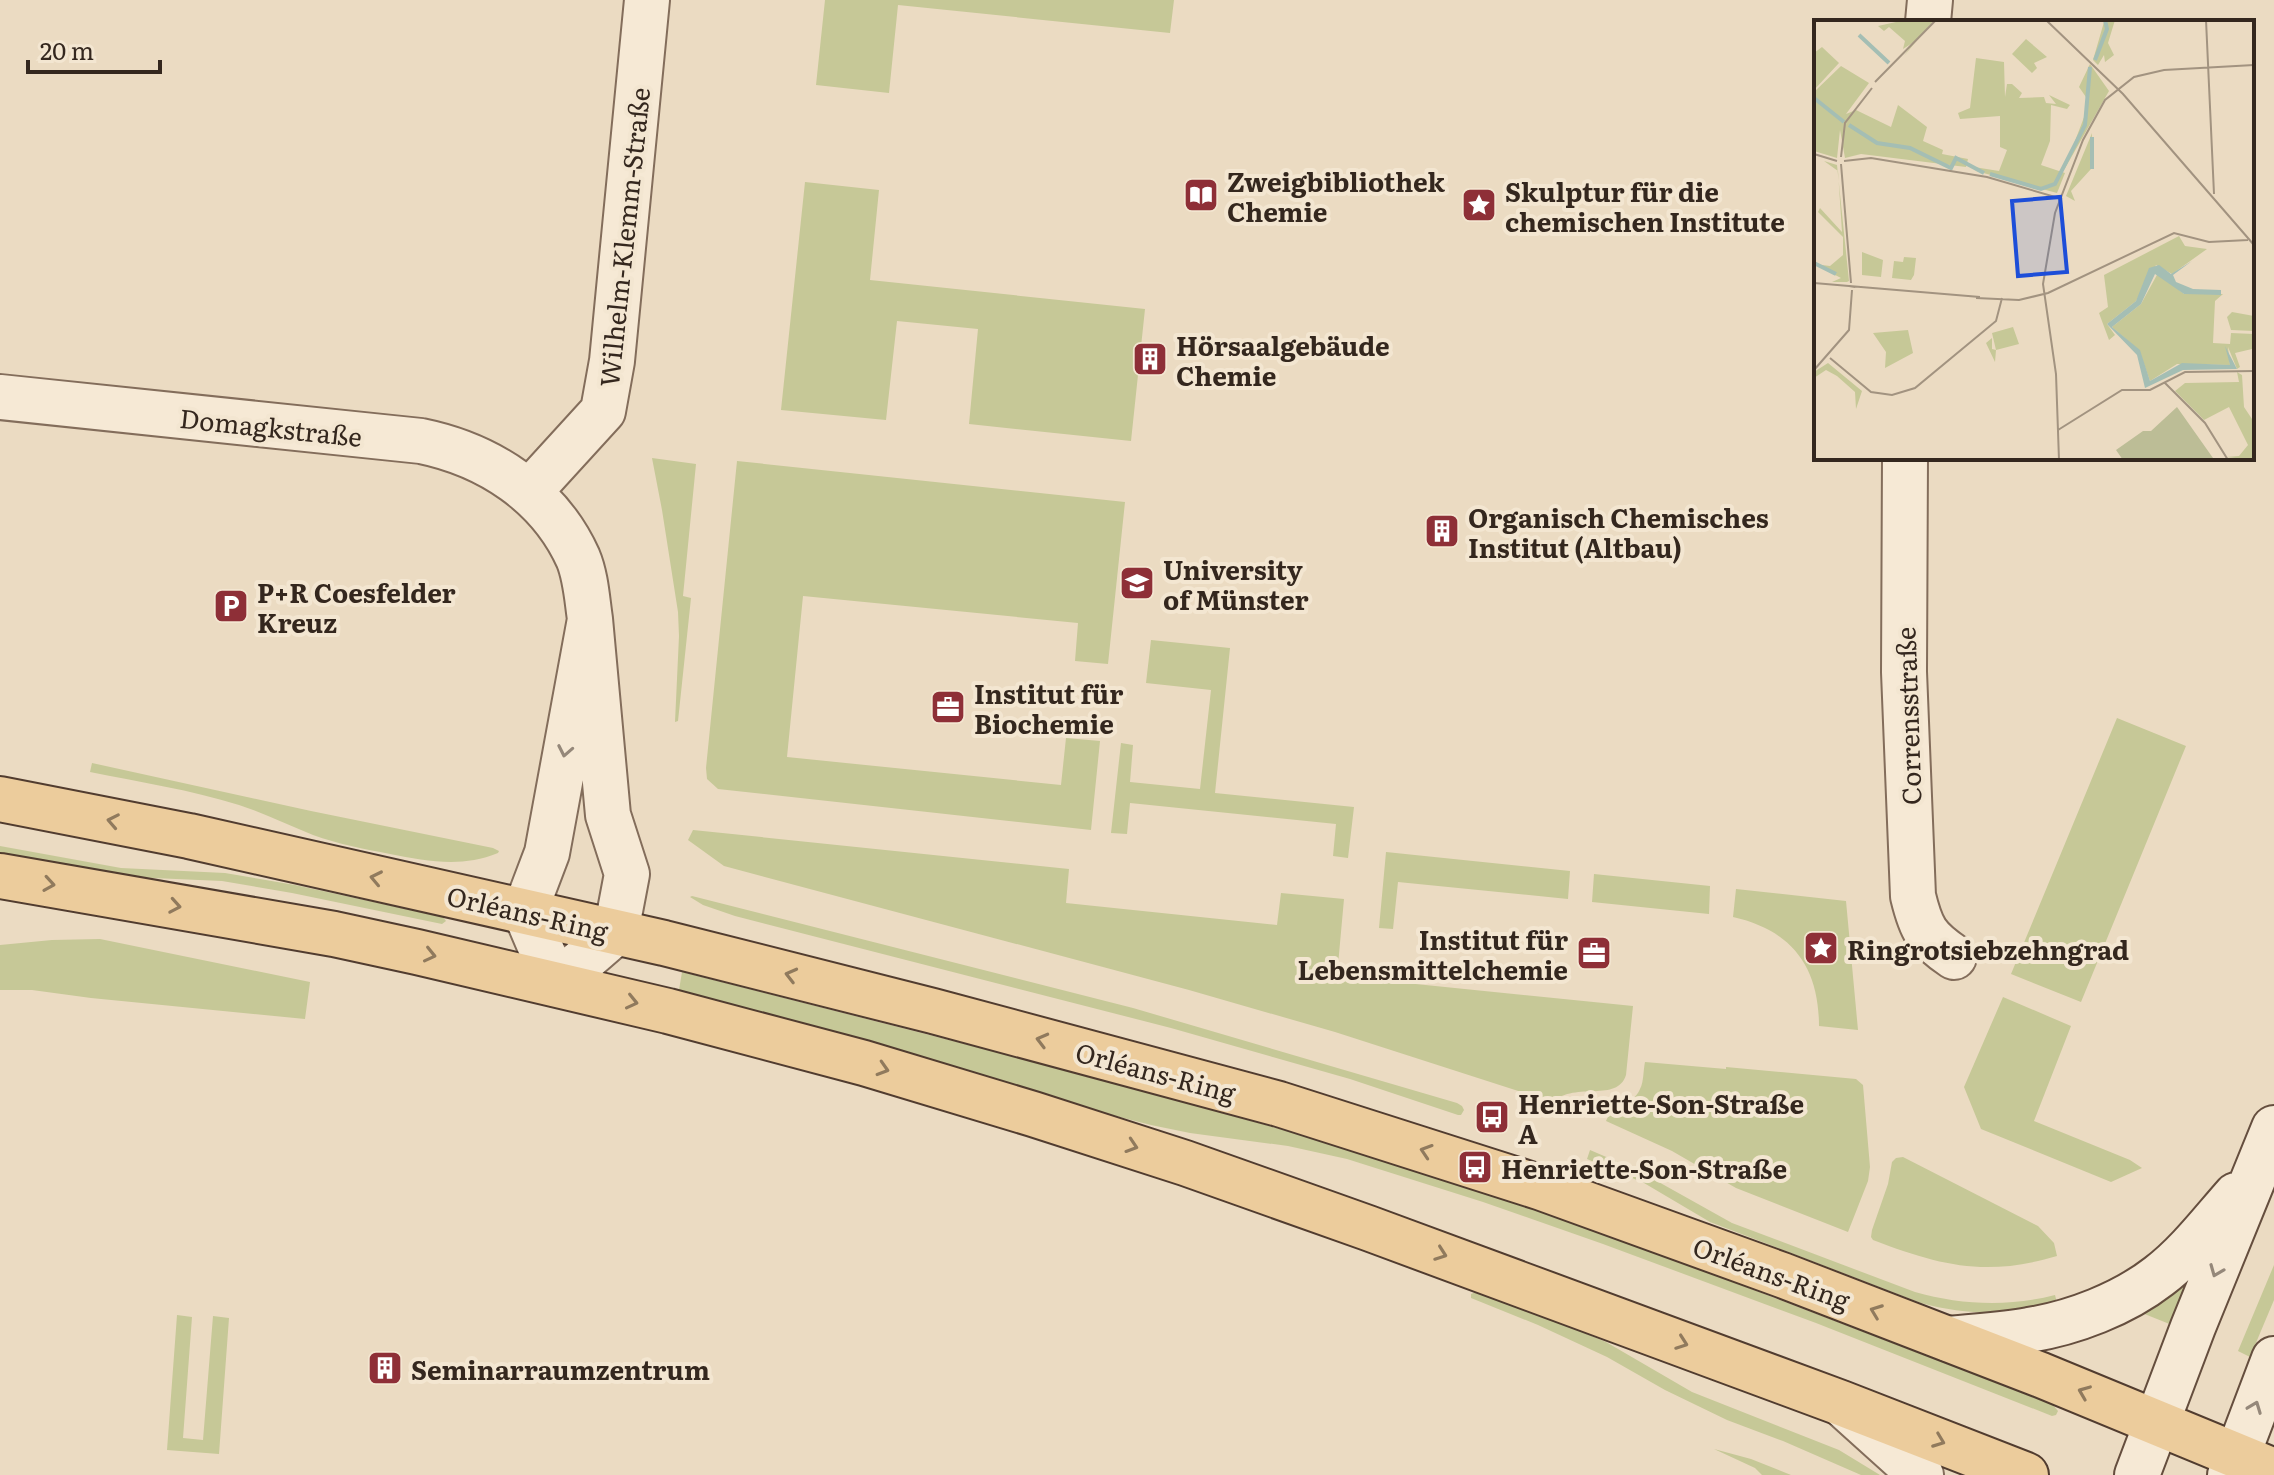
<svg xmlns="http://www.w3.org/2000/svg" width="2274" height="1475" viewBox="0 0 2274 1475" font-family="Literata,serif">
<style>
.green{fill:#c6c897}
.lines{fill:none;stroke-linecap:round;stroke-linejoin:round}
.street-casing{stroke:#836d5b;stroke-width:48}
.secondary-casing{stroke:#654e3e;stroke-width:48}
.primary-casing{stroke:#513c2f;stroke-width:48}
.street{stroke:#f6e9d5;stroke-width:44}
.secondary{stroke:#f6e9d5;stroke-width:44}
.primary{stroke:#eccc9c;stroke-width:44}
.oneway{stroke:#95887a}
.oneway2{stroke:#907a5d}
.labels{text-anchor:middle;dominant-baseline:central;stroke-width:8;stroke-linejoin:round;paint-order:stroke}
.poi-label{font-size:26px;font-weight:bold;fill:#34271e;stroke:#f3e6d1;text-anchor:start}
.street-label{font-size:26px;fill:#34271e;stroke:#f3e6d1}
.inset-river{fill:none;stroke:#a4beb4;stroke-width:4}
.inset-road{fill:none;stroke:#a29380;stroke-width:2}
.view{fill:#1d4ed8;fill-opacity:0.15;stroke:#1d4ed8;stroke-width:4}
.inset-edge{fill:none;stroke:#34271e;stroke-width:4}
</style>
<rect width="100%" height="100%" fill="#ebdbc2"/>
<path class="green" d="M825,0H1174L1170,33L898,5L889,93L816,85Z
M805,182L879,190L870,280L1145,309L1131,441L969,424L978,329L897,321L886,420L781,410Z
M652,458L696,464L683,596L691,598L678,721L675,722L679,636L678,612L662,510Z
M737,461L1125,502L1108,664L1075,661L1078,623L803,596L787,757L1061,785L1066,738L1100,741L1091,830L718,789L707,779L706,768Z
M1151,640L1230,648L1215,793L1354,807L1348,858L1333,856L1336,824L1130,803L1127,834L1111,833L1121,743L1133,745L1130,782L1200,789L1211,690L1146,683Z
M2117,718L2186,746L2081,1002L2011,974Z
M92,763L311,811L493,848L499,851L498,853C461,868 427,861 390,854C364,849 338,844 313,835C288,825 264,813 239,805C191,790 140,782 90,772Z
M693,830L1069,869L1066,903L1277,925L1281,893L1344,899L1337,976L1633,1006L1626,1075C1617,1103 1577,1081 1552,1102L1335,1032L1189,990L724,866L688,840Z
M0,846L121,868L225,873L295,885L443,917L446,921L442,924L292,893L222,881L107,876L0,857Z
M1386,852L1570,871L1568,899L1398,882L1393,929L1379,928Z
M1594,874L1710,886L1709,914L1592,902Z
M1736,889L1846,901L1858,1030L1819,1026C1819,966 1791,930 1733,917Z
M692,896L1133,1008L1457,1103L1462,1106L1464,1110L1461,1115H1458L1350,1079L1171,1028L735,916L703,905L690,897Z
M100,939L310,982L305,1019L91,998L32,990H0V945L52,940Z
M682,972L1071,1071L1316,1139L1495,1196L1694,1267L2052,1404L2058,1411L2056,1415L2052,1416L1816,1323L1603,1244L1483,1202L1347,1159L1288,1146L1190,1133L1151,1125L1108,1114L873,1042L679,990Z
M2003,997L2071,1026L2034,1121L2130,1160L2142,1168L2111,1182L1981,1129L1964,1087Z
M1645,1062L1726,1069V1067L1856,1079L1863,1085L1870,1167L1868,1181L1848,1232L1736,1188L1672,1151L1606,1121C1614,1102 1633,1106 1640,1089C1644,1081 1643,1071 1645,1062Z
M1590,1150L1639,1171L1732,1223L1915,1292C1960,1305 2010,1307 2055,1295L2057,1303C2013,1317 1965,1315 1921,1303L1710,1222L1644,1183L1587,1159Z
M1903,1157L2038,1226L2054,1243L2057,1256C1986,1277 1941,1266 1873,1240L1871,1237L1872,1230L1888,1184L1892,1162L1896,1158Z
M2274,1265V1300L2250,1357L2238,1351Z
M2184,1274L2195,1283L2177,1327L2142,1313Z
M1476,1292L1491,1294L1606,1342L1692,1392L1839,1450L1880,1475H1861L1783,1441L1727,1420L1665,1390L1607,1357L1538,1325L1471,1298V1294Z
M177,1315L192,1317L183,1438L203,1440L213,1316L229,1318L219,1454L167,1450Z
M1714,1449L1751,1459L1791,1475H1762L1755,1468Z"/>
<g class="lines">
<g class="street-casing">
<path id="street" d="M1928,22L1930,0
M0,397L421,441C489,455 549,494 578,558C586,577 587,599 590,619L608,815L627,874L616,932L556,984L525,911L547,853L590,619
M1905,458L1904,672L1913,896C1921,929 1926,938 1954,957
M530,491L603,411L612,361L647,0
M1842,1404L1921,1475"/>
</g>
<g class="secondary-casing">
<path id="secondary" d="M1949,1339C1975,1336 2003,1335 2029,1330C2073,1323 2123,1304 2159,1276C2188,1254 2212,1222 2236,1195
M2137,1475L2193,1327L2274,1128
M2230,1475L2274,1359"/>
</g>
<g class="primary-casing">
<path id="primary" d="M0,799L189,836L664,943L933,1011L1279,1104L1542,1188L1782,1275L2041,1375L2274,1471
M0,876L334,934L417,952L668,1011L864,1063L1033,1114L1185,1163L1368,1228L1841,1403L2026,1475"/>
</g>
<use href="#street" class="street"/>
<use href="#secondary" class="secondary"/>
<use href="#primary" class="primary"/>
</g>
<defs><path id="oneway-chevron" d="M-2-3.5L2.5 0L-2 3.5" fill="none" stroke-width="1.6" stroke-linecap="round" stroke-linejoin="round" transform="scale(2)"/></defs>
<g class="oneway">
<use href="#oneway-chevron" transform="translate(565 751) rotate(101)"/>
<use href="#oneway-chevron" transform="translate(2216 1271) rotate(112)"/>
<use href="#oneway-chevron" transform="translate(2255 1407) rotate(-69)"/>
</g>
<g class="oneway2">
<use href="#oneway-chevron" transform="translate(113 821) rotate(-169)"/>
<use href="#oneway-chevron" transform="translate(376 878) rotate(-168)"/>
<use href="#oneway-chevron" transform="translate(49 884) rotate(9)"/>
<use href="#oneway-chevron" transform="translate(175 906) rotate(10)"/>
<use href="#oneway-chevron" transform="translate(430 955) rotate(13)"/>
<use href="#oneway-chevron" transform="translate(791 975) rotate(-166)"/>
<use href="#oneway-chevron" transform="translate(632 1002) rotate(13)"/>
<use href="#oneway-chevron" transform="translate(1042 1040) rotate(-165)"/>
<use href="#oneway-chevron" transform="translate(883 1069) rotate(17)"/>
<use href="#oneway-chevron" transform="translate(1132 1146) rotate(18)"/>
<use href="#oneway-chevron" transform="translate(1426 1151) rotate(-162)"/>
<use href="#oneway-chevron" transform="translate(1441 1254) rotate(20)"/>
<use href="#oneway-chevron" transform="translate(1876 1311) rotate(-159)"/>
<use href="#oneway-chevron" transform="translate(1682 1343) rotate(20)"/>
<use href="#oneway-chevron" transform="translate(2084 1392) rotate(-158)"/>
<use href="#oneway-chevron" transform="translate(1939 1441) rotate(21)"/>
</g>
<defs>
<g id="library-square" transform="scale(1.8)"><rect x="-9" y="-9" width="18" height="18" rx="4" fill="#8e2f37" stroke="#f3e6d1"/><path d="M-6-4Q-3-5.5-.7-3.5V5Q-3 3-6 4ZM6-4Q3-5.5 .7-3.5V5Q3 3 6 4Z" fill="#fff"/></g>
<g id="sight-square" transform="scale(1.8)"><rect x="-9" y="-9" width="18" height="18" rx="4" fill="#8e2f37" stroke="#f3e6d1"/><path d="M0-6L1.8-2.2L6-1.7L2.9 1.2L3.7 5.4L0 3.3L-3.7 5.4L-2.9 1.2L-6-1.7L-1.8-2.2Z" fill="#fff"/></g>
<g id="building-square" transform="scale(1.8)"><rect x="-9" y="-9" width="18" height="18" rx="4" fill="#8e2f37" stroke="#f3e6d1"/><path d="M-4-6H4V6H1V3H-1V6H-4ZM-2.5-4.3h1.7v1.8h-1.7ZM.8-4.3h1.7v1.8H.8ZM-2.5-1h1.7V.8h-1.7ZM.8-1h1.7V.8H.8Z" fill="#fff"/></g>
<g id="university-square" transform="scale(1.8)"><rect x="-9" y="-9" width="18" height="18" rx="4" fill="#8e2f37" stroke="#f3e6d1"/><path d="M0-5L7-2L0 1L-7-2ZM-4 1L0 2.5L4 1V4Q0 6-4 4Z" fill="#fff"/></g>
<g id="parking-square" transform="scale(1.8)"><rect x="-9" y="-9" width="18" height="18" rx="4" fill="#8e2f37" stroke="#f3e6d1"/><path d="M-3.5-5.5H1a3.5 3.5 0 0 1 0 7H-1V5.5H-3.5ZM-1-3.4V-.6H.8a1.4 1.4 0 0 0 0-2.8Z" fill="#fff"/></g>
<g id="office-square" transform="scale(1.8)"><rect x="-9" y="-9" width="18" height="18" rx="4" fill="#8e2f37" stroke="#f3e6d1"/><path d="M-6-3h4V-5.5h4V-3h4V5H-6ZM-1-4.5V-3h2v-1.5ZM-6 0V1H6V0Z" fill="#fff"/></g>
<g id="bus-square" transform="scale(1.8)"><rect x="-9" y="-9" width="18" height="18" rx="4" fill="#8e2f37" stroke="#f3e6d1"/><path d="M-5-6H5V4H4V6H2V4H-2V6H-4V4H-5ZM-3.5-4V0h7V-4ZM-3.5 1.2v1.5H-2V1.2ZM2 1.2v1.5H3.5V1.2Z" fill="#fff"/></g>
</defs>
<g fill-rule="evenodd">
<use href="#library-square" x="1201" y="195"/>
<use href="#sight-square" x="1479" y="205"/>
<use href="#building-square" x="1150" y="359"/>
<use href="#building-square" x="1442" y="531"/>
<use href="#university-square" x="1137" y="583"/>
<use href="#parking-square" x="231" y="606"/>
<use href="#office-square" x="948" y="707"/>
<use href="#sight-square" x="1821" y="948"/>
<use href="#office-square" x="1594" y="953"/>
<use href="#bus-square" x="1492" y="1117"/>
<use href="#bus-square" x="1475" y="1167"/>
<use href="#building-square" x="385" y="1368"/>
</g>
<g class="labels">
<g class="poi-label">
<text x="1227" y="180">Zweigbibliothek<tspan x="1227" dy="30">Chemie</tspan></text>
<text x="1505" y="190">Skulptur für die<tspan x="1505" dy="30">chemischen Institute</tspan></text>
<text x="1176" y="344">Hörsaalgebäude<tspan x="1176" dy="30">Chemie</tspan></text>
<text x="1468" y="516">Organisch Chemisches<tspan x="1468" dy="30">Institut (Altbau)</tspan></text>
<text x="1163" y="568">University<tspan x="1163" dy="30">of Münster</tspan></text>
<text x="257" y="591">P+R Coesfelder<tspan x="257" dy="30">Kreuz</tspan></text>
<text x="974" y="692">Institut für<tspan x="974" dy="30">Biochemie</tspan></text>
<text x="1568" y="938" text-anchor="end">Institut für<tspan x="1568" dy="30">Lebensmittelchemie</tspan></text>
<text x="1847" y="948">Ringrotsiebzehngrad</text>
<text x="1518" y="1102">Henriette-Son-Straße<tspan x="1518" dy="30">A</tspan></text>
<text x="1501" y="1167">Henriette-Son-Straße</text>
<text x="411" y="1368">Seminarraumzentrum</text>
</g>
<g class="street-label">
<text transform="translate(623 237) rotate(-84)">Wilhelm-Klemm-Straße</text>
<text transform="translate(271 426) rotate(6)">Domagkstraße</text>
<text transform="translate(1907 716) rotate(-92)">Corrensstraße</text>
<text transform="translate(528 912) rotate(13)">Orléans-Ring</text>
<text transform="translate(1156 1071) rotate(15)">Orléans-Ring</text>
<text transform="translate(1772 1272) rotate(20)">Orléans-Ring</text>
</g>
</g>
<g transform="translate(1814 20)">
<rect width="440" height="440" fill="#ebdbc2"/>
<path d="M91,0H120L90,36L100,22L89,29L91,21L75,7L70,11L64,6ZM271,0H301L294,23L300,35L291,42L290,35L284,45L279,40L290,2ZM212,19L233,37L220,43L223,48L218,53L198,34ZM8,27L25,43L0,70V33ZM162,38L190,42L191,77L193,64H198L208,73L205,78L230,77L232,83L242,84L235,75L256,85L253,89L237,85L236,121L227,145L251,153L243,173L162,151L160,147L185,151L193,130L186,127V96L146,99L144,93L156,88ZM276,44L295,71L250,150L272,92L274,80L265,67ZM27,46L55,63L32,94L42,90L77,107L84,85L113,107L109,121L129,130L128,134L154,139L152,147L47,134L31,138L26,110L23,138L0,131V72ZM278,113L277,149L257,171L261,181L252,176ZM10,141L23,145L35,261L33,262H18L27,258L0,244L16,246L29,235V217L4,192L6,188L28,212L24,151ZM365,216L371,226L393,229L358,254L342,245L322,281L293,304L301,315L295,320L285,293L294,287L290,255ZM48,232L69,240L67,257L48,255ZM90,237L102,238L100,255L97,260L78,258L80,241L89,242ZM344,253L370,274H409L401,281L399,323L416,324L417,313L440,314V347L438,329L421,333L426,347L423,349L414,327L416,345L363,344L336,361L325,330L298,307L327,284ZM418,292L440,296V311L417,310L413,297ZM199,307L205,324L182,330L181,342L172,323L178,318V329L182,330L178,313ZM94,310L99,333L71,348L72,332L59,313ZM14,343L48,371L42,389L41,372L23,356L12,350L0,358V352ZM423,352L428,355L430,387L440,402V440L412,437L425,436L434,425L415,387L390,400L361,371L371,363L425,362Z" fill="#c6c897"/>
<path d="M363,387L399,438L309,440L302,430L329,411H337Z" fill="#bcbd96"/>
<path d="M378,241L359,255L362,262L379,269L407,270V275L370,274L341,254L327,284L298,307L326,330L336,361L368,343L416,345L411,326L423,349L369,350L331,368L323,335L293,304L322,281L335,248L345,245L357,254Z" fill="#a4beb4"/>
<path class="inset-river" d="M45,15L75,43M281,40L293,9L291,0M0,78L30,102M35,105L63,123L96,128L137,148L142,138L170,153M278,149V117M176,154L227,169L241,164L271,105L276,47M0,243L22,254"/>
<path class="inset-road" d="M232,0L309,74L440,225M392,0L400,174M61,62L122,0M0,134L23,141M27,137L31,103L58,68M30,141L57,138L173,157L248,179M27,144L37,263M0,263L35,266M41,267L35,266L166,277M162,278L205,280L234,273L360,213L395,222L434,220M16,338L57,372L78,375L101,368L182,301L188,278M0,350L35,310L38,270M351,363L391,403L414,440M244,410L308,370H336L371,352L440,351M245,440L242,354L229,264L241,193L269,120L291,80L320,57L350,50L440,45"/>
<path class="view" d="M246,177L253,252L204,256L198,181Z"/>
<rect width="440" height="440" class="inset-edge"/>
</g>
<path d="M28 60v12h132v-12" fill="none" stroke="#34271e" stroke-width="4"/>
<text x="40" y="60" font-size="24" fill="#34271e" stroke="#f3e6d1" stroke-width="6" paint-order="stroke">20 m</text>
</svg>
